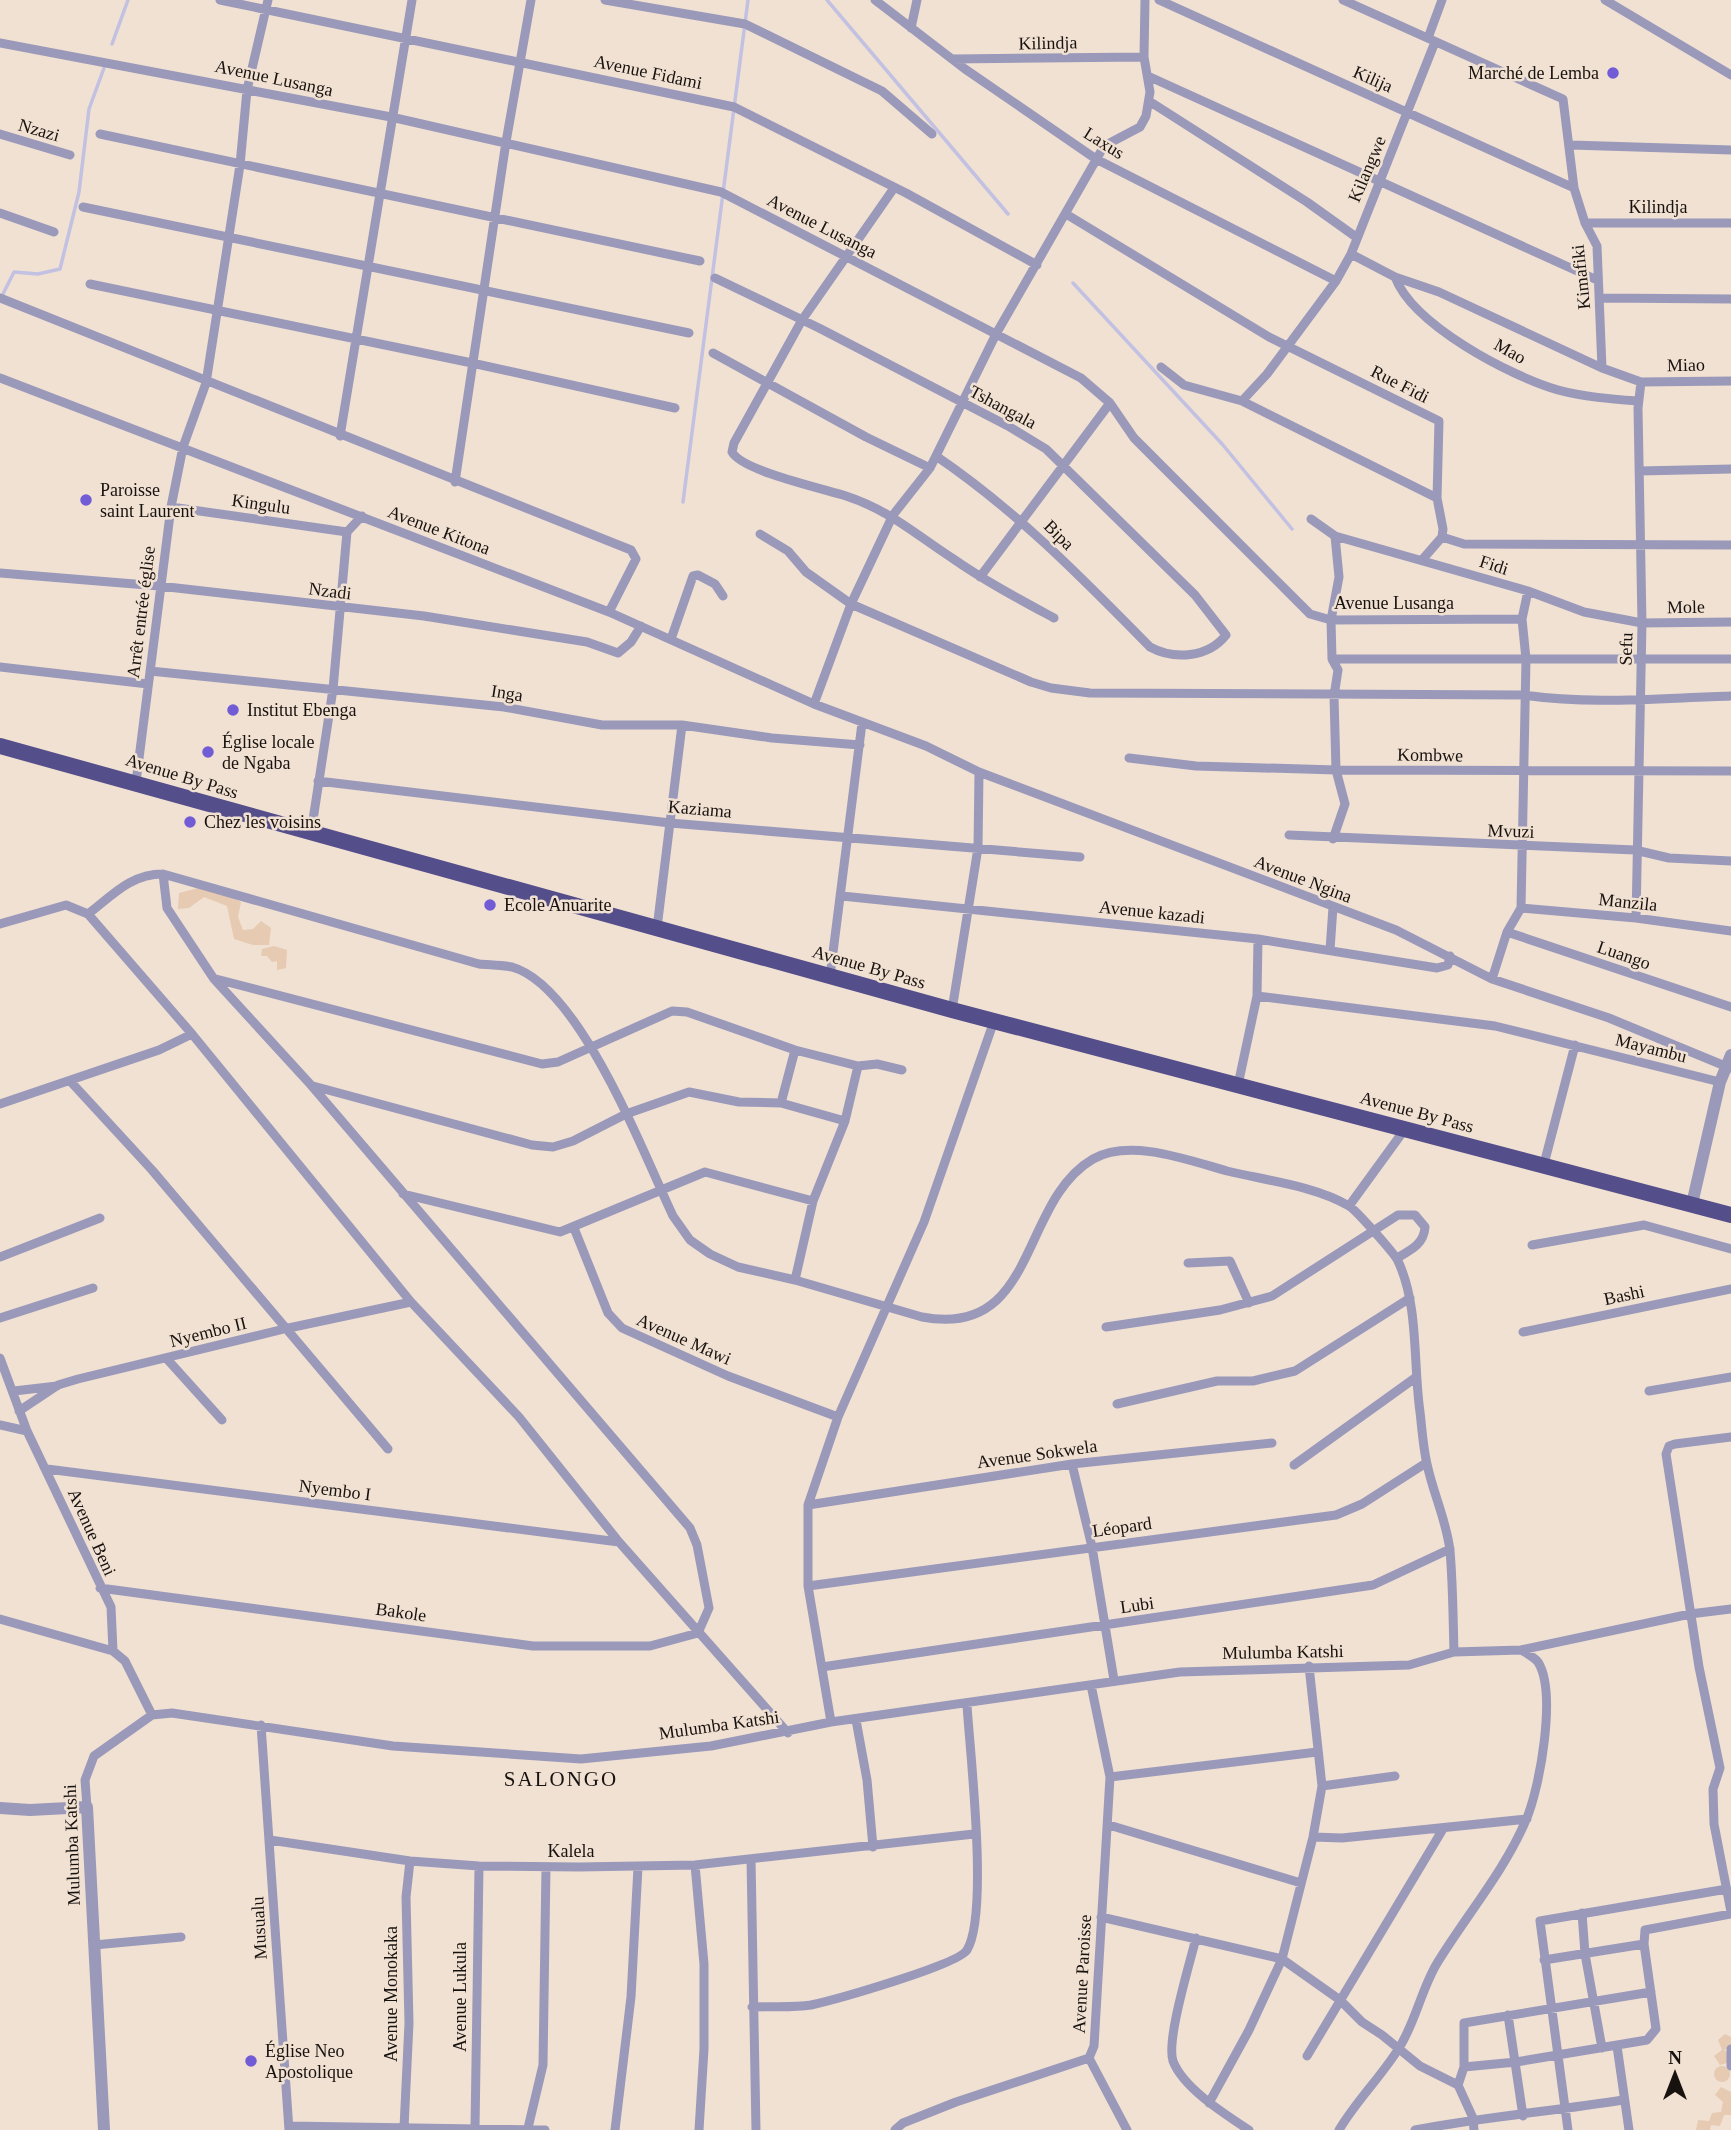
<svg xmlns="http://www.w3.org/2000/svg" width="1731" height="2130" viewBox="0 0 1731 2130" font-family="'Times New Roman',serif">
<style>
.green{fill:#e6cab2}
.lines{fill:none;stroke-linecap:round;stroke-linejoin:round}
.stream{stroke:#c2c1e2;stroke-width:3.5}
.minor{stroke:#9a99ba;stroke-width:9}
.tertiary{stroke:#9a99ba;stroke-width:12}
.trunk{stroke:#544e8b;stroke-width:16}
.poi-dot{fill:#715cd6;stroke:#f1e1d3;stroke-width:2.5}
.labels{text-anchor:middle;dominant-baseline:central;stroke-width:5;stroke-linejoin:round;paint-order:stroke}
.street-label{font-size:18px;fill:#18120e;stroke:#f1e1d3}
.poi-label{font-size:18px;fill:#18120e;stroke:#f1e1d3;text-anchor:start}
.quarter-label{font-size:21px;letter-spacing:2px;fill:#18120e;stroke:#f1e1d3}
</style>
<rect width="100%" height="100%" fill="#f1e1d3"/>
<path class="green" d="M202,887L224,892L241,902L238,917L243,930L253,929L261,921L271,928L269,945H253L234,939L227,906L204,897L189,908L178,909L179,893Z
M274,946L287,950L286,968L277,970V961L272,962L267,956H261L262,949Z
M1725,2034L1731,2037V2047L1724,2050L1728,2053L1727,2063L1720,2065L1714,2056L1722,2050L1718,2040Z
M1714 2074a8 8 0 1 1 16 0a8 8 0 1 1-16 0Z
M1721,2087L1731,2092V2115H1724L1720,2126L1711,2125L1710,2130H1696L1698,2120L1709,2121L1712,2113L1721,2112L1723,2102L1715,2095Z"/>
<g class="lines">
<path class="stream" d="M827,0L1008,214
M112,44L128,0
M1073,283L1223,445L1292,529
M1,298L14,272L38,274L60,269L79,192L89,109L104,68
M683,502L748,0"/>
<path class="minor" d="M220,0L734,107L906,193L1037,265
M605,0L745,24L882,91L932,134
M875,0L965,69L1096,159L1336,281
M1159,0L1574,188
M1343,0L1563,99L1574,188L1585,223L1597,246L1602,368
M1605,0L1731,75
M911,28L917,0
M1428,38L1442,0
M0,43L391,117L721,192L1081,378L1110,403L1134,438L1310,614L1331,620L1522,619
M953,59L1144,57
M1150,77L1597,280
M1149,101L1307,202L1356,237
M0,134L70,155
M100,134L700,261
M1571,145L1731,150
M894,188L802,320L734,443L732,452C742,471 824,489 846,496C889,510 915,534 952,558C985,581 1019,599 1054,618
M83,207L689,333
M0,213L54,232
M1066,214L1269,337L1439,421L1437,498L1443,529L1442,537L1464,544L1731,545
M1585,223H1731
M1351,254L1395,277L1439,292L1602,368L1641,382L1731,381
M1395,277C1413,325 1510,376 1558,390C1584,397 1611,399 1638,401
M715,278L819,328L1008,426L1046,449L1195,595L1226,635C1208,658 1174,660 1150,647C1082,578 1017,511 936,456
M90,284L472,363L675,408
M0,298L631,550L636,559L609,612
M1600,298L1731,299
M713,353L866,437L930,468
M1161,367L1184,385L1242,401L1437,498
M0,378L609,612L814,704L926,746L979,772L1396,930L1492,979L1609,1018L1730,1068
M1242,401L1267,374L1336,281L1351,254L1435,42
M340,436L412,0
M1639,471L1731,469
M455,482L506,142L531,0
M171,507L347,532
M1311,519L1335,536L1528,591L1584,612L1642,623L1731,622
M760,534L788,551L806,572L851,604L1031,682L1051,688L1090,693L1523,695C1592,705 1661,698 1731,696
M1422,560L1442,537
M0,573L159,586L424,616L587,642L618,653L631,642L641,626
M980,577L1110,403
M671,639L693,576L698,575L715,584L723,596
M1332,659H1731
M0,667L148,684
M150,671L504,707L602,725H682L772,738L860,745
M814,704L851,604L893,515L930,468L996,334L1104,146L1140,127L1146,116L1150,92L1144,57L1145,0
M1129,758L1196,766L1336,770L1731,771
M318,781L670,823L1080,857
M136,782L171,507L183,447L206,383L240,165L247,90L268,0
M311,833L333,689L347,532L362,516
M1289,835L1635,850L1669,858L1731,861
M1333,839L1345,804L1336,770L1334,696L1338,670L1332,659L1331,620L1339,577L1335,536
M842,896L1258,939L1437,968L1448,965L1450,956
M1521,908L1636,918L1731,931
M88,914L192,1034L411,1302L519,1417L619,1542L788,1733
M1636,918L1642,623L1638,408L1641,382
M0,924L66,905L88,914C112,896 130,874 163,874L479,964C490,965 502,965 512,967C580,986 644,1155 673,1216L690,1240L710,1254L738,1267L795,1280L922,1317C1038,1339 1019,1202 1093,1159C1130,1138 1188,1160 1227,1171C1264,1180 1316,1186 1349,1206C1355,1209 1395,1254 1398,1261C1419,1306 1413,1363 1420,1412C1422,1429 1423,1447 1427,1464C1433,1493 1447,1522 1450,1551C1453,1585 1453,1619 1454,1652
M657,928L682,725
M1507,932L1731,1007
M1330,950L1333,907
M830,976L862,723
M216,979L542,1064L558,1062L672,1011L687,1012L795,1050L858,1066L845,1121L813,1201L795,1280
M1492,979L1507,932L1521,908L1526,659L1522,619L1528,591
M1257,996L1495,1026L1720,1082
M952,1010L978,848L979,772
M858,1066L877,1064L902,1070
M71,1082L152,1170L388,1449
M1238,1085L1257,996L1258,939
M313,1086L532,1145L553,1147L573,1141L626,1114L689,1092L739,1102L781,1103L845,1121
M781,1103L795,1050
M0,1104L159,1050L192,1034
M1544,1164L1575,1045
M403,1194L560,1232L705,1172L813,1201
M1349,1206L1405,1129
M574,1228L608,1313L622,1328L728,1376L838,1417
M1532,1245L1644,1225L1731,1249
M0,1257L100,1218
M1188,1263L1230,1261L1249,1303
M0,1318L93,1288
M1106,1327L1220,1310L1272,1296L1398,1215H1415L1425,1227C1424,1244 1411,1250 1397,1258
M1523,1332L1731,1289
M0,1358L27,1431L111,1607L113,1651L125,1661L152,1715
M167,1359L222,1420
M14,1391L57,1386
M1649,1391L1731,1377
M1117,1404L1217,1381H1253L1295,1371L1410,1298
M19,1411L58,1385L78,1379L284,1329L411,1302
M0,1425L27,1431
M1731,1437L1675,1444L1669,1446L1666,1454L1699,1667L1720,1768L1713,1789L1714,1824L1731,1912
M1072,1464L1092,1547L1114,1680
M1294,1465L1415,1378
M47,1469L619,1542
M808,1505L1072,1464L1272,1443
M808,1586L1336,1515L1362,1504L1426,1463
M100,1588L533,1646H650L698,1633L709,1608L697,1545L690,1528L311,1085L214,979L167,908L163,874
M0,1619L113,1651
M822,1667L1373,1585L1450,1549
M856,1720L867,1780L873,1847
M831,1722L808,1586V1505L838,1417L924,1222L994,1021
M261,1725L289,2130
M1110,1777L1317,1752
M1322,1786L1395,1776
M87,1807L85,1780L94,1756L152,1715L172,1713L393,1746L581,1759L711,1746L831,1722L1180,1672L1409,1665L1454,1652L1521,1650L1690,1614L1731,1609
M1109,1825L1301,1883
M1313,1837L1342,1838L1527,1819
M270,1840L410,1861L479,1866L579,1867L695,1865L974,1834
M751,1859L756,2130
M695,1865L704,1964V2049L699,2130
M1582,1913L1585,1954L1602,2048
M1101,1917L1282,1959L1340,2000L1362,2022L1382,2035L1420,2066L1458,2085
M1196,1938C1190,1963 1166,2040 1173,2061C1183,2088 1226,2115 1249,2130
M94,1945L181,1937
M1544,1960L1644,1944
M752,2007C771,2006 792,2008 811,2005C834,2000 958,1965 967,1950C989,1914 970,1754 967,1705
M1508,2015L1523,2116
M1617,2046L1629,2130
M1731,2049V2066
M1307,2056L1443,1829
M1089,2058L1127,2130
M1464,2067L1516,2062L1647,2040L1656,2029L1644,1944L1645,1930L1731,1914
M1209,2103L1249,2030L1282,1959L1313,1837L1322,1786L1309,1666
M289,2126L545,2130
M404,2128L409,2023L406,1897L410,1861
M528,2128L543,2065L546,1867
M475,2129L479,1866
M615,2130L631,1997L638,1867
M895,2130L903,2123L956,2102L1089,2058L1094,2046L1110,1777L1091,1685
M1339,2130C1356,2101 1381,2077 1399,2048C1415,2023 1421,1991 1436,1965C1465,1917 1504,1872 1526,1820C1540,1788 1557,1692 1538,1662C1534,1657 1526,1653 1521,1650
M1415,2130C1484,2117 1554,2111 1623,2100
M1474,2130L1473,2118L1458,2085L1464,2067V2023L1651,1992
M1568,2130L1540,1921L1727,1889"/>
<path class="tertiary" d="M1692,1204L1720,1082L1731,1055
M0,1808L30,1810L87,1807L104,2130"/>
<path class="trunk" d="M0,746L952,1010L1731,1215"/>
</g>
<g class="poi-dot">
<circle cx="1613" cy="73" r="7"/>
<circle cx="86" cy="500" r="7"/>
<circle cx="233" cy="710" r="7"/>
<circle cx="208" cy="752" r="7"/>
<circle cx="190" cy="822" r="7"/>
<circle cx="490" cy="905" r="7"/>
<circle cx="251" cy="2061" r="7"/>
</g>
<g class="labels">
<g class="street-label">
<text transform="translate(1048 43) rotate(-1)">Kilindja</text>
<text transform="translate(648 72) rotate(12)">Avenue Fidami</text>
<text transform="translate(274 78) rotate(12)">Avenue Lusanga</text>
<text transform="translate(1373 79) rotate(24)">Kilija</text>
<text transform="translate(39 130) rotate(16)">Nzazi</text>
<text transform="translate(1104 143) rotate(32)">Laxus</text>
<text transform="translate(1367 169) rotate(-67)">Kilangwe</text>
<text x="1658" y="207">Kilindja</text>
<text transform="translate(822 226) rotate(27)">Avenue Lusanga</text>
<text transform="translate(1581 277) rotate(-96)">Kimafiki</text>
<text transform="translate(1510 351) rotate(29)">Mao</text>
<text transform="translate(1686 365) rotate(-1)">Miao</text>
<text transform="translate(1400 384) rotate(27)">Rue Fidi</text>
<text transform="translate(1003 407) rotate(28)">Tshangala</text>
<text transform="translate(261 504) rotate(8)">Kingulu</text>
<text transform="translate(439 530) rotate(21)">Avenue Kitona</text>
<text transform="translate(1059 535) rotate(45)">Bipa</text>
<text transform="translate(1494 565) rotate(18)">Fidi</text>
<text transform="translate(330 591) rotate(7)">Nzadi</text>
<text x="1394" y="603">Avenue Lusanga</text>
<text transform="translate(1686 607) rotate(-1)">Mole</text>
<text transform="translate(141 612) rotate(-83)">Arrêt entrée église</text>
<text transform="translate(1626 649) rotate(-88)">Sefu</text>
<text transform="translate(507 693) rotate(9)">Inga</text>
<text transform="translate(1430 755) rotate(1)">Kombwe</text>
<text transform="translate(182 776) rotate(17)">Avenue By Pass</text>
<text transform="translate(700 809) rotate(5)">Kaziama</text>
<text transform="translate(1511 831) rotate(2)">Mvuzi</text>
<text transform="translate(1303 879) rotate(21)">Avenue Ngina</text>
<text transform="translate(1628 902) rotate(6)">Manzila</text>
<text transform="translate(1152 912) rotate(6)">Avenue kazadi</text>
<text transform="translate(1624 955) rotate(19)">Luango</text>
<text transform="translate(869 967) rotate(16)">Avenue By Pass</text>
<text transform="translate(1651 1048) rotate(14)">Mayambu</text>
<text transform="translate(1417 1112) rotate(15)">Avenue By Pass</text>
<text transform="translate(1624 1295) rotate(-12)">Bashi</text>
<text transform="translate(208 1332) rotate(-14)">Nyembo II</text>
<text transform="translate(684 1339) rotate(24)">Avenue Mawi</text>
<text transform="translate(1037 1454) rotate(-8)">Avenue Sokwela</text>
<text transform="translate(335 1490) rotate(7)">Nyembo I</text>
<text transform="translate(1122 1527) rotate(-8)">Léopard</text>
<text transform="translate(92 1532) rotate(66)">Avenue Beni</text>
<text transform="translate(1137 1605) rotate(-8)">Lubi</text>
<text transform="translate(401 1612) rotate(8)">Bakole</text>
<text transform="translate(1283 1652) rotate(-1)">Mulumba Katshi</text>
<text transform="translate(719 1725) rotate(-8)">Mulumba Katshi</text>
<text transform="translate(72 1845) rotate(-92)">Mulumba Katshi</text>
<text x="571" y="1851">Kalela</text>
<text transform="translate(259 1928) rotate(-93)">Musualu</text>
<text transform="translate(1082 1974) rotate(-87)">Avenue Paroisse</text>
<text transform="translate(391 1994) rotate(-90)">Avenue Monokaka</text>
<text transform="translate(460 1997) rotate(-90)">Avenue Lukula</text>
</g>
<g class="poi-label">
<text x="1599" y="73" text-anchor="end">Marché de Lemba</text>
<text x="100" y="490">Paroisse<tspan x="100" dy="21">saint Laurent</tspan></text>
<text x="247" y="710">Institut Ebenga</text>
<text x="222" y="742">Église locale<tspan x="222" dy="21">de Ngaba</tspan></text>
<text x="204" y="822">Chez les voisins</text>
<text x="504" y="905">Ecole Anuarite</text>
<text x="265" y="2051">Église Neo<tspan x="265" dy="21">Apostolique</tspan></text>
</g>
<g class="quarter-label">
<text x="561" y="1779">SALONGO</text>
</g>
</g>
<g transform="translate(1675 2074)" stroke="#f1e1d3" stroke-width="5" paint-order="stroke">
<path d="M0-5L12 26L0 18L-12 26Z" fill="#18120e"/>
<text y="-10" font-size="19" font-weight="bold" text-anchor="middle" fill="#18120e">N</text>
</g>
</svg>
